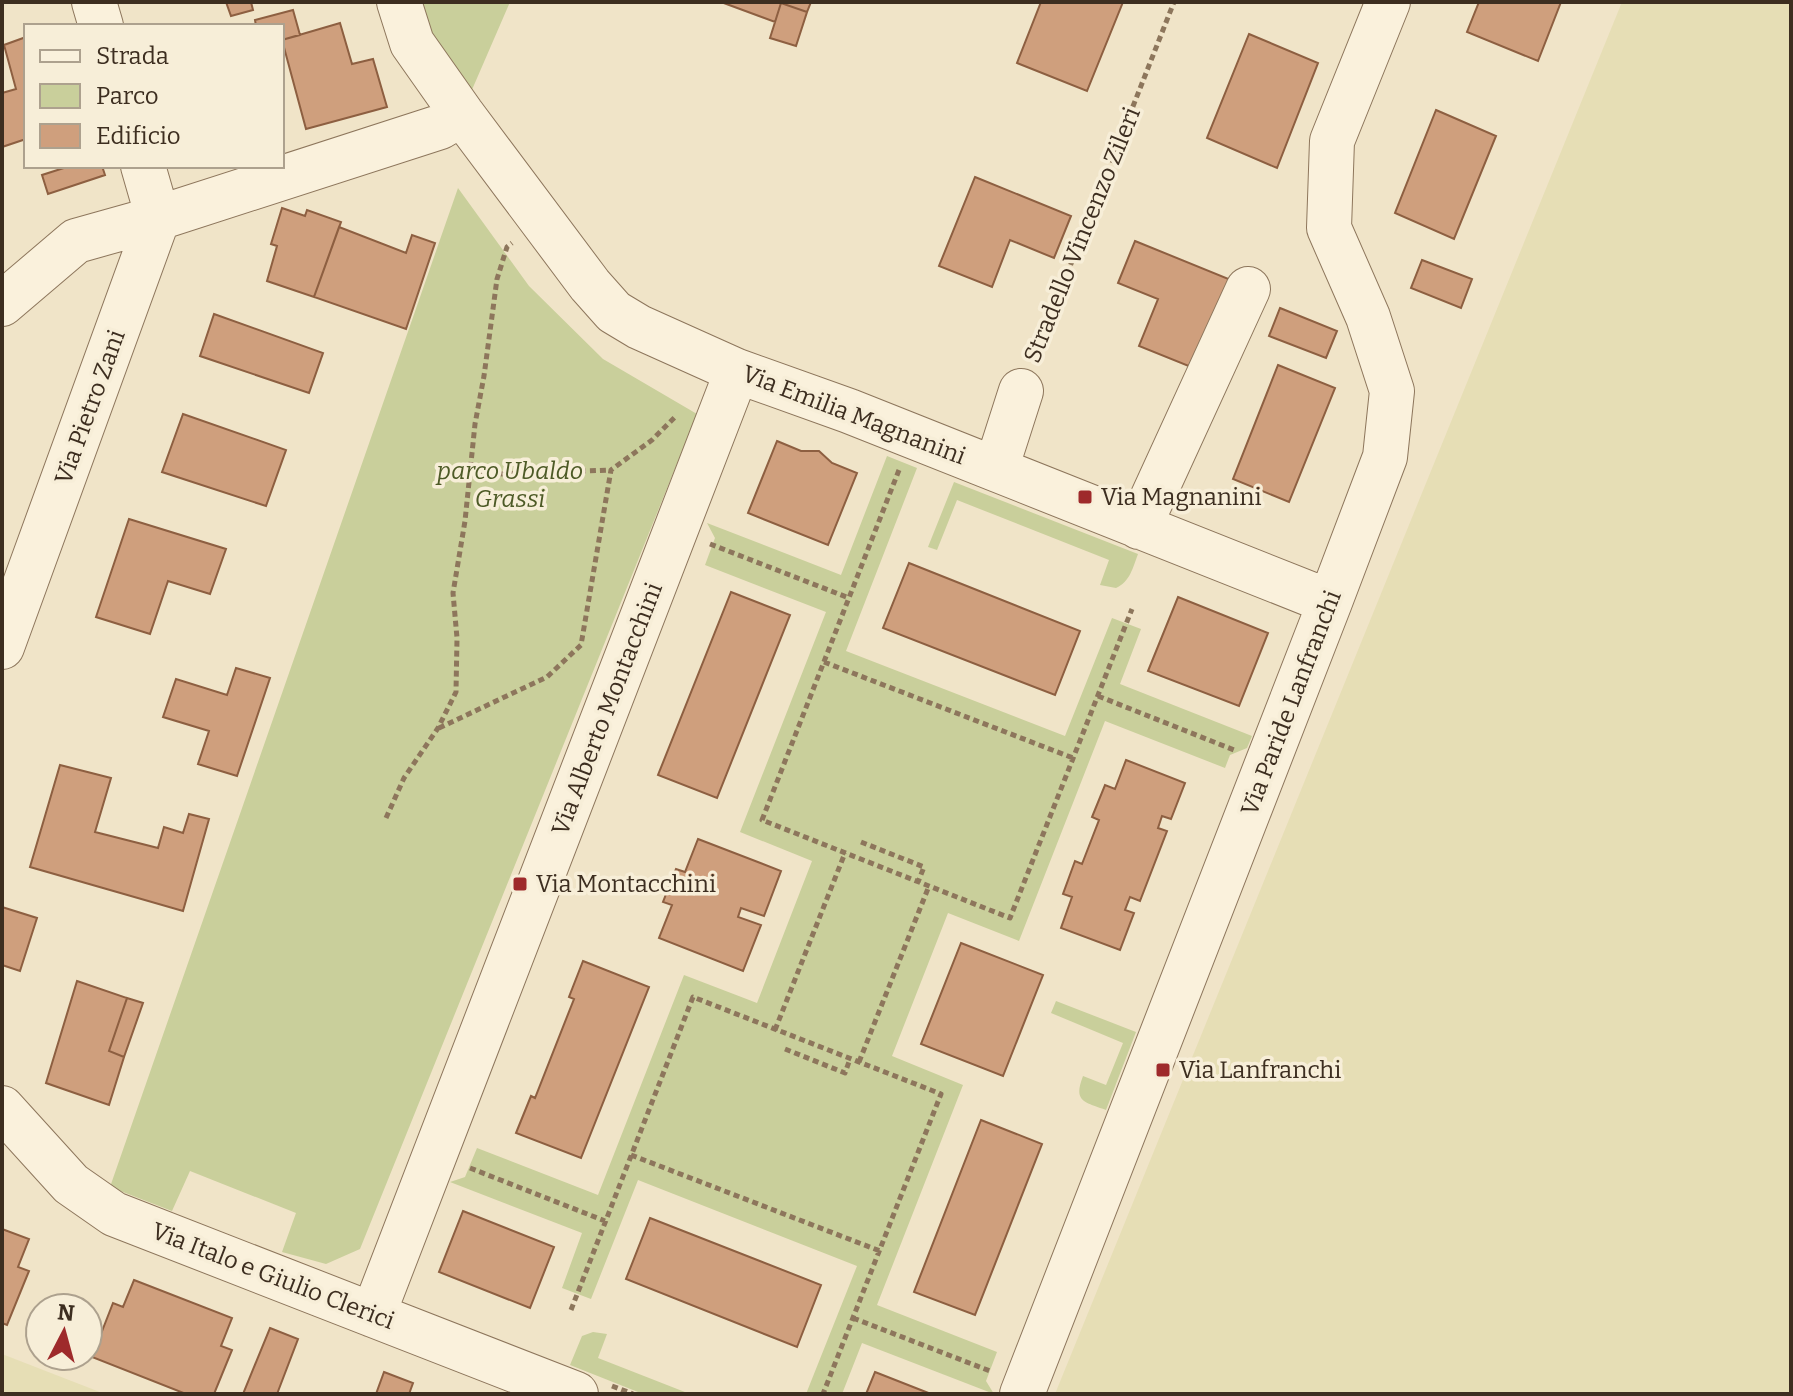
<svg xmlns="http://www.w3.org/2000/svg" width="1793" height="1396" viewBox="0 0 1793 1396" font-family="Bitter,serif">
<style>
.farmland{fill:#e6deb5}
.green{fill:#c9cf9b}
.building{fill:#cf9f7d;stroke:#8d5f41;stroke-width:2}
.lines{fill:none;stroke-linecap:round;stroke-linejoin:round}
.minor-casing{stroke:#8d765c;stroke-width:46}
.path{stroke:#8d765c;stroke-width:5;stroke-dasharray:6 4;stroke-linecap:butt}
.minor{stroke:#faf1dc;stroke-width:44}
.poi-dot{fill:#9e2a2b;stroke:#f7eed8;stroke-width:3}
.labels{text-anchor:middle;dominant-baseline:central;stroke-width:7;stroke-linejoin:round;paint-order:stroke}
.street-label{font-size:24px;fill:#3d2e20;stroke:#f7eed8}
.park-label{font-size:24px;font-style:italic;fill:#4d5a26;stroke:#f7eed8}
.poi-label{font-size:24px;fill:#3d2e20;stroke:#f7eed8;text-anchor:start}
</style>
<rect width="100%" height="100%" fill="#f0e4c8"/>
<path class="farmland" d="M1622,2H1791V1394H1055Z
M2,1354L105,1394H2Z"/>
<path class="green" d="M411,2H510L471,92Z
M458,188L529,286L603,359L697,414L360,1249L326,1264L282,1252L296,1213L190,1171L172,1211L110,1187Z
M887,456L917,468L846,651L1065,736L1112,618L1141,629L1120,684L1252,736L1247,748L1230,755L1225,768L1105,721L1019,941L948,913L892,1056L963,1085L877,1305L997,1352L986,1381L994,1394L862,1343L842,1394H806L857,1266L638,1180L591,1299L562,1288L582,1233L450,1182L465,1177L477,1148L598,1195L684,975L757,1003L812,861L740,832L826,612L705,565L715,538L707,523L841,575Z
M954,482L1138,554C1133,567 1130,582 1116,588L1100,585L1109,560L957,500L937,550L928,547Z
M1056,1001L1136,1032L1106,1110C1084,1102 1073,1102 1083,1076L1106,1085L1123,1043L1051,1013Z
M593,1332L607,1334L598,1358L690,1394H643L570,1365L582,1336Z"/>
<path class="building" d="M226,2H251L253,10L231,16Z
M721,2H811L807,12L781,3L775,22Z
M1041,2H1123L1087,91L1017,63Z
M1479,2H1561L1538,61L1467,32Z
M781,3L807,12L796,46L770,38Z
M293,10L300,35L282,40V26H256L255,20Z
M340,23L352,64L373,59L387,107L306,129L282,40Z
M1249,34L1318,63L1277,168L1207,138Z
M26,37V139L2,147V93L16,89L4,45Z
M1436,110L1496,136L1454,239L1395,213Z
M70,166H102L105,175L48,194L42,175Z
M975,177L1071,216L1054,258L1010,240L992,287L939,266Z
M282,208L305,216L307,210L341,222L314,297L267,281L277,246L271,244Z
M339,227L406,253L412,235L435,243L406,329L314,297Z
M1135,241L1231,280L1196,369L1139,346L1158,299L1118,283Z
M1422,260L1472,279L1461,308L1411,288Z
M1280,308L1337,331L1326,358L1269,336Z
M214,314L323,353L309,393L200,356Z
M1278,365L1335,388L1289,502L1233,479Z
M183,414L286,450L266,506L162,472Z
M777,441L801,451H819L832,463L857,473L828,545L748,513Z
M129,519L226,549L210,594L168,581L150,634L96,617Z
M909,563L1080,631L1055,695L883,628Z
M731,592L790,615L717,798L658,775Z
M1178,597L1268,633L1239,706L1148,671Z
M236,668L270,678L237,776L198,764L209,731L163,717L176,679L227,695Z
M1126,760L1185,783L1171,819L1162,816L1158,828L1167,831L1140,901L1130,897L1125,910L1134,913L1120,950L1061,928L1072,897L1063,894L1075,861L1082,864L1099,820L1092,817L1105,785L1115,789Z
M60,765L111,778L95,832L158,848L164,827L183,833L189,814L209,819L183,911L30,867Z
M698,839L781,871L764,916L741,908L738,917L761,925L743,971L659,938L672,905L663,902L676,869L685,872Z
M2,907L37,918L20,971L2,965Z
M961,943L1043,975L1003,1076L921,1044Z
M583,961L649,987L581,1158L516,1133L531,1096L535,1098L574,999L569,997Z
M77,981L127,998L109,1051L124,1057L109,1105L46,1083Z
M127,998L143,1003L124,1057L109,1051Z
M981,1120L1042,1144L975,1315L914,1292Z
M463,1211L554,1247L530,1308L439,1272Z
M650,1218L821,1285L797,1347L626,1279Z
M2,1229L29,1239L18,1267L29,1271L7,1325L2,1323Z
M134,1280L232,1318L221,1346L232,1350L214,1394H186L92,1357L113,1303L123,1307Z
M270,1328L298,1339L277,1394H243Z
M384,1372L413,1383L409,1394H376Z
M875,1372L931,1394H866Z"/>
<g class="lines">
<g class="minor-casing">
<path id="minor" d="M94,2L101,26
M399,2L412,43L462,114L590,285L614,312L639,327L737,371L849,411L1330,602
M2,304L76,241L158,218L440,127L462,114
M996,469L1021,391
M1139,527L1248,289
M2,647L158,218L143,166
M2,1108L71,1184L114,1214L576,1394
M373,1315L737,371
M1022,1394L1330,602L1385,457L1392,391L1368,317L1329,228L1332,141L1388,2"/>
</g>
<path class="path" d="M1034,358L1174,2
M899,470L762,820L1010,918L1132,609
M470,475L611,470
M710,544L849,598
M824,662L1073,758
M1098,696L1234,750
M439,728L547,677L581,645L611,470L652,440L677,415
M386,818L404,778L438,728L456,692L457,638L453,593L465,521L475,424L484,376L497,279L507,247L512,243
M861,842L924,867L918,882
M775,1030L845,853
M785,1049L845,1073L850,1059
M859,1062L929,886
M631,1155L880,1251
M470,1168L605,1221
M571,1310L693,997L941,1094L823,1394
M853,1318L990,1371
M612,1386L633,1394"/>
<use href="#minor" class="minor"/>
</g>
<g class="poi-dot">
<rect x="1077" y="489" width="16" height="16" rx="4"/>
<rect x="512" y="876" width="16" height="16" rx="4"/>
<rect x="1155" y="1062" width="16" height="16" rx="4"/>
</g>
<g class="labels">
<g class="street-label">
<text transform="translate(1082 235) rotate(-68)">Stradello Vincenzo Zileri</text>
<text transform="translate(90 407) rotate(-70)">Via Pietro Zani</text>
<text transform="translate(854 415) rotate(21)">Via Emilia Magnanini</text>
<text transform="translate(1291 703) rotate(-69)">Via Paride Lanfranchi</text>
<text transform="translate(607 709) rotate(-69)">Via Alberto Montacchini</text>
<text transform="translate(273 1276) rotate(21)">Via Italo e Giulio Clerici</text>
</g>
<g class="park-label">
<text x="510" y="471">parco Ubaldo<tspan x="510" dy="28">Grassi</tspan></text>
</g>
<g class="poi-label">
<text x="1101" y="497">Via Magnanini</text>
<text x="536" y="884">Via Montacchini</text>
<text x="1179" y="1070">Via Lanfranchi</text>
</g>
</g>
<rect width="1793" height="1396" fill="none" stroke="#3d2e20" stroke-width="8"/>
<rect x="24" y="24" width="260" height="144" fill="#f7eed8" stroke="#ada18e" stroke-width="2"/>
<rect x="40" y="50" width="40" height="12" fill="#faf1dc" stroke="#ada18e" stroke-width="2"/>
<text x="96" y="64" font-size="24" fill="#3d2e20">Strada</text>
<rect x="40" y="84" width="40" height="24" fill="#c9cf9b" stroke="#ada18e" stroke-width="2"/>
<text x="96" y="104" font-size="24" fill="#3d2e20">Parco</text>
<rect x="40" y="124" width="40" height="24" fill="#cf9f7d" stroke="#ada18e" stroke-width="2"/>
<text x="96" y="144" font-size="24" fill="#3d2e20">Edificio</text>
<g transform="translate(64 1332) rotate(6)"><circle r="38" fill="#f7eed8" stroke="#ada18e" stroke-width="2"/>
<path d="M0-6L14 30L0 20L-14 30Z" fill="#9e2a2b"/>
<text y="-12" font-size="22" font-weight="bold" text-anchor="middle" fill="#3d2e20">N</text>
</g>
</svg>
